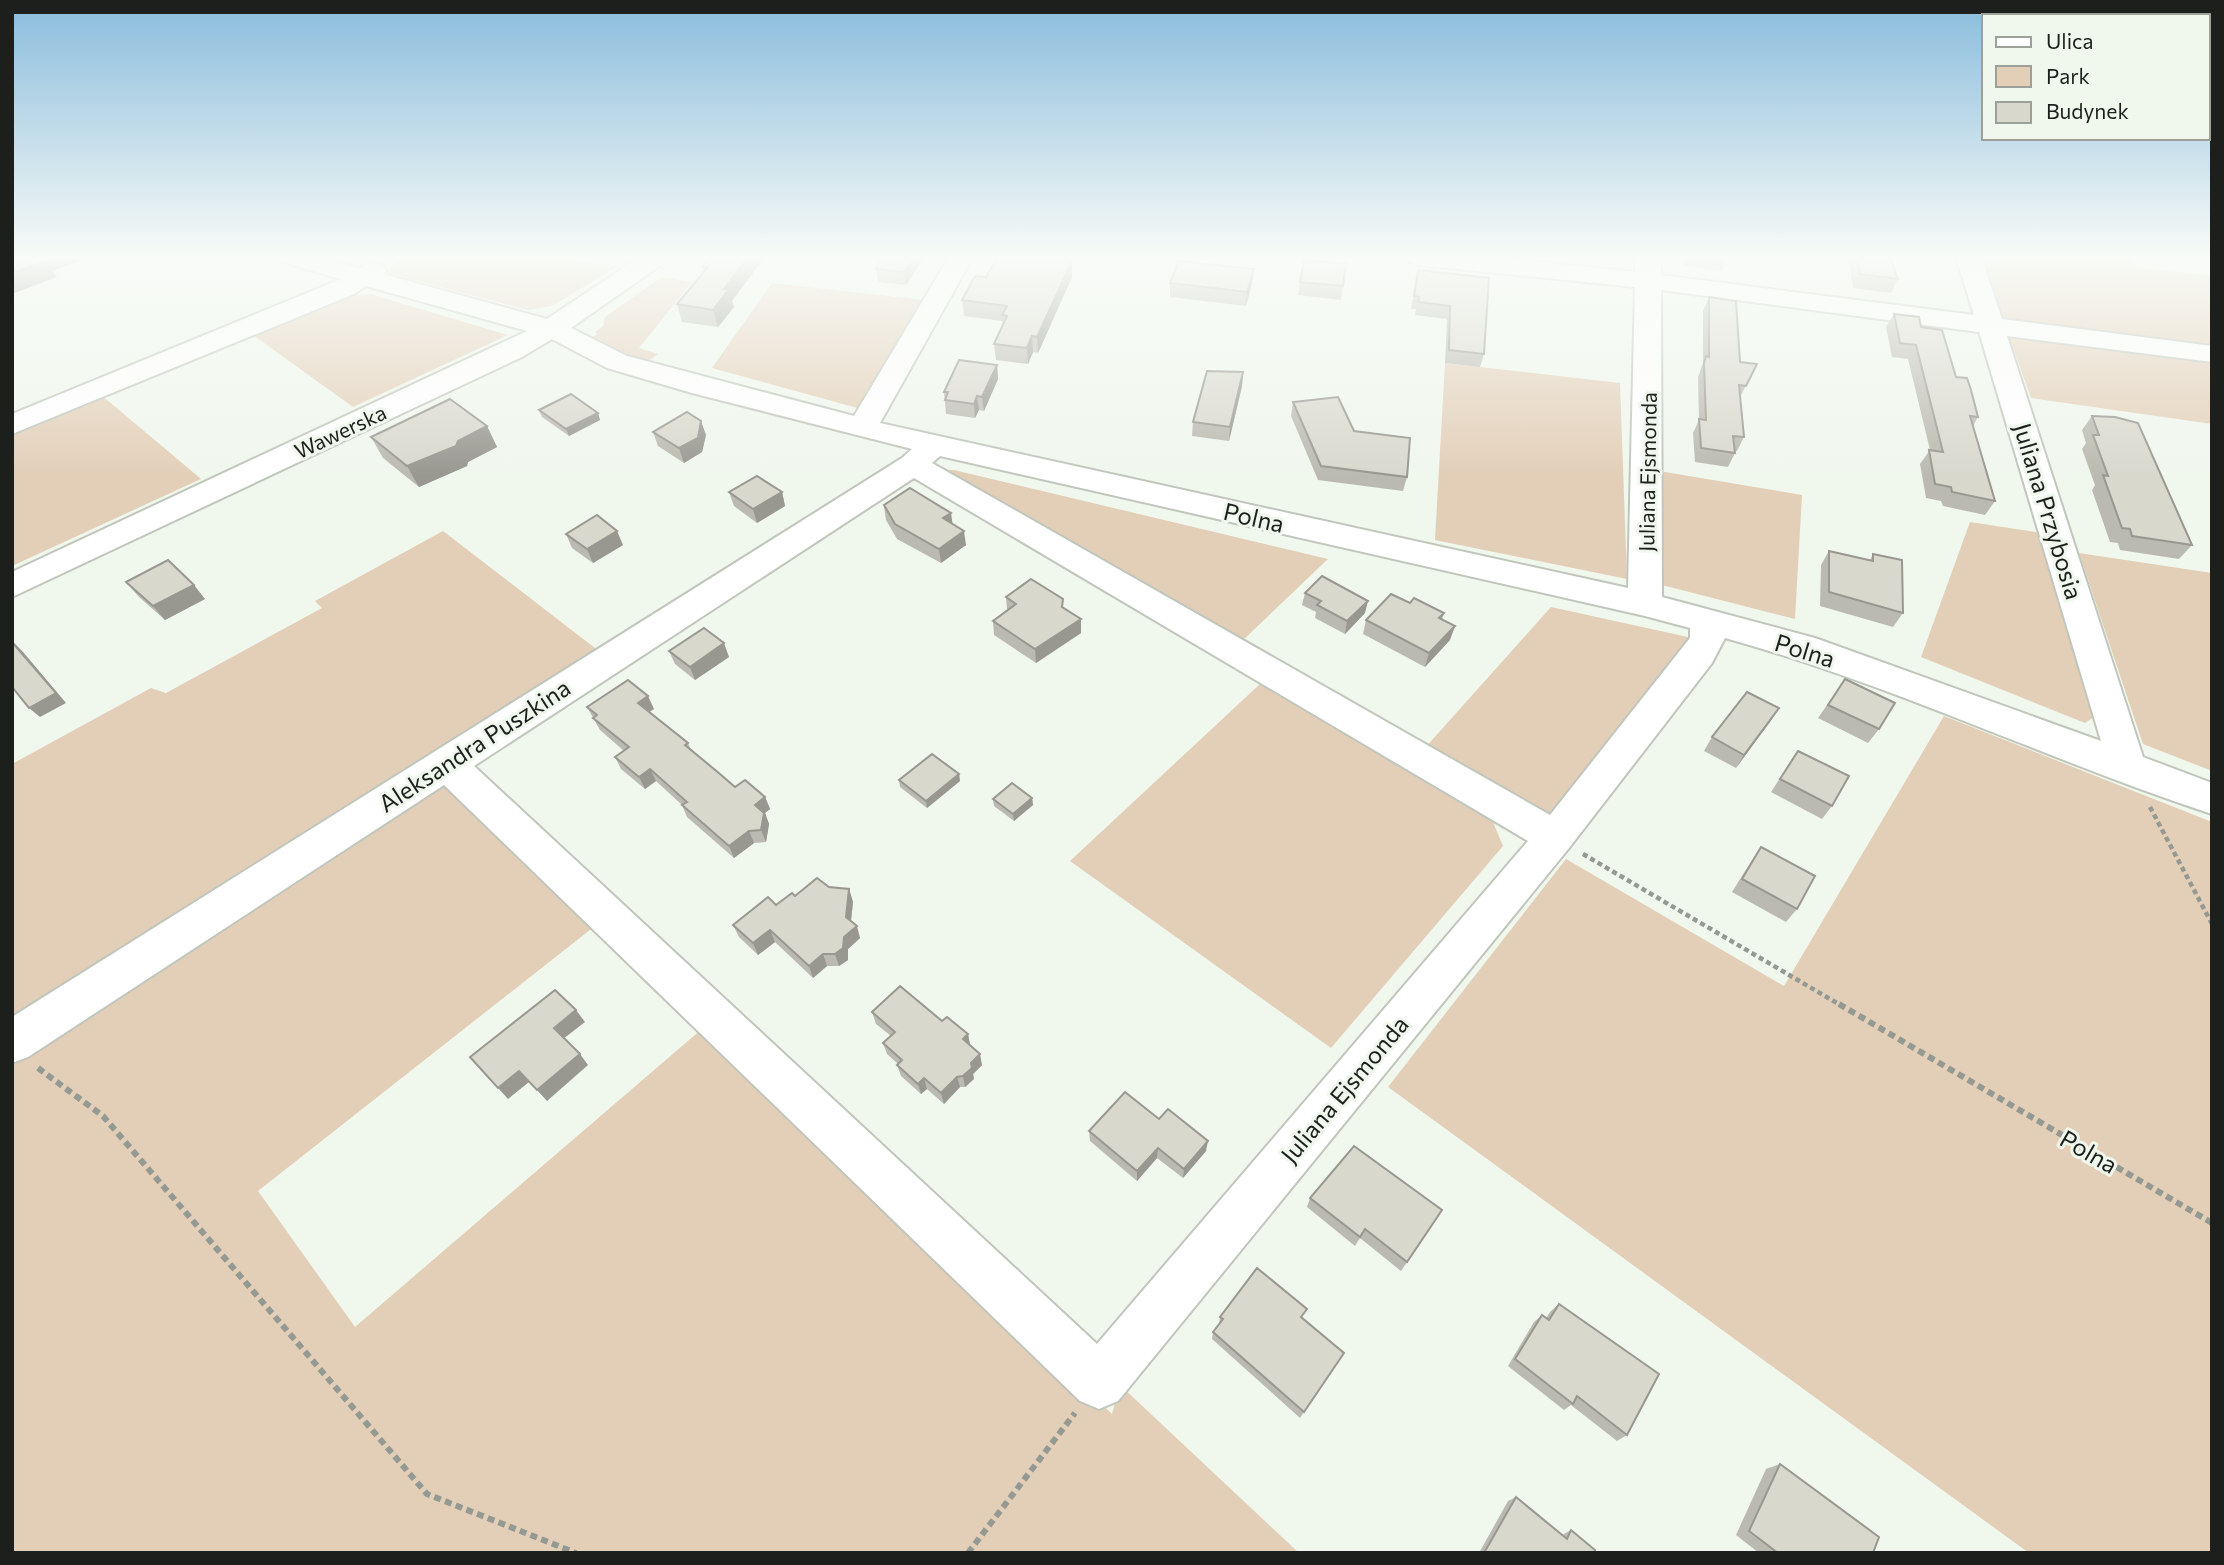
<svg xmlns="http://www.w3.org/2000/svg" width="2224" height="1565" font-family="Commissioner,sans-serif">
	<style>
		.green { fill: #e3cfb8 }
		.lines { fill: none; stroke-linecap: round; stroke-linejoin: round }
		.minor-casing { stroke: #c0c6bc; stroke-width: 4 }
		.path-far1 { stroke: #949992; stroke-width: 4.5; stroke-dasharray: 5 3.5; stroke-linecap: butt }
		.path { stroke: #949992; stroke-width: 6; stroke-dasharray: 7 4.5; stroke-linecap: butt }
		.minor { fill: #fff; fill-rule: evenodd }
		.wall { fill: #bbbab0 }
		.shaded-wall { fill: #989790 }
		.building { fill: #d9d8cd; stroke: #989790; stroke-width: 2 }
		.labels { text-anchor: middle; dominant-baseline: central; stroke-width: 6; stroke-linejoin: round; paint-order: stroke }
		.far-street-label { font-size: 21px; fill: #1c1f1b; stroke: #f0f7ed }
		.street-label { font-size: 24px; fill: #1c1f1b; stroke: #f0f7ed }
	</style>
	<rect width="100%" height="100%" fill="#f0f7ed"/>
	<!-- green -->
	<g class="green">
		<polygon points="402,257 544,257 618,266 552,306 527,310 385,272"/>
		<polygon points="1983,257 2131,257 2135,267 2212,276 2212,348 2004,321"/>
		<polygon points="662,277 692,282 639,348 658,354 647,362 590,339 598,334 595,332 603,326 605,317"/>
		<polygon points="772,283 924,300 861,409 712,368"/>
		<polygon points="370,294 508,335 353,407 253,335 345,296"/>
		<polygon points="2008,334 2212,361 2212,424 2031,398"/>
		<polygon points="1445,363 1620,383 1627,579 1435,540"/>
		<polygon points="100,394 201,479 12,566 12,432"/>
		<polygon points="943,470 954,470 1328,559 1240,643"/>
		<polygon points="1659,471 1802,495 1795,619 1658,584"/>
		<polygon points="1970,522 2042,533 2097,715 2085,723 1921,657"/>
		<polygon points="443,531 604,655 12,1030 12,764 151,688 166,693 322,608 315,601"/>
		<polygon points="2079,553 2212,573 2212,771 2143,744"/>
		<polygon points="1551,607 1697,639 1547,823 1424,749"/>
		<polygon points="1260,684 1493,822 1503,846 1331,1048 1070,861"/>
		<polygon points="1944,716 2212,822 2212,1553 2029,1553 1388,1087 1566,859 1784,986"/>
		<polygon points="444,784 595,926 258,1191 355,1327 703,1028 1112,1414 1120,1385 1299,1553 12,1553 12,1062"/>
	</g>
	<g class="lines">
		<defs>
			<path id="minor" d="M279,257H318L359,268L373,262L382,265L386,270L383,274L547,319L640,257H668L665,262L571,328L627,356L854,416L949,257H973L880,423L1628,588L1635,287L1419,265L1410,262L1407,257H1489L1635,272L1636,257H1660L1661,275L1974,315L1956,257H1981L2002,319L2212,346V362L2007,336L2143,757L2212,783V814C2048,760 1892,684 1725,638L1712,663L1569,848L1118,1401L1099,1409L1080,1401L444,785L28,1057L12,1063V1017L902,458L912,449L692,393L607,368L552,339L522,357L12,597V572L527,331L366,286L354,294L12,434V414L341,279L282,262ZM1661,290L1979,332L2101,741L1815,638L1662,597ZM940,456L1645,616L1690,628V638L1550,815L932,463ZM914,478L1528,841L1097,1344L474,766Z"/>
		</defs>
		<!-- minor casing -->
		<use href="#minor" class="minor-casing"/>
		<!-- path-far1 -->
		<g class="path-far1">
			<polyline points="2150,807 2212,924"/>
			<polyline points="1583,854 1842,1006"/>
		</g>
		<!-- path -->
		<g class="path">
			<polyline points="1839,1004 2212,1223"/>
			<polyline points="38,1068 103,1116 427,1494 576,1553"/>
			<polyline points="968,1553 1075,1413"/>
		</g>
		<!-- minor -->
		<use href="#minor" class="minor"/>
	</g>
	<!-- wall -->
	<g class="wall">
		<polygon points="710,257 732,301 734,307 718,327 682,322 677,304 704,273 702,267"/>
		<polygon points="998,257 1052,257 1051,258 1072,261 1072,277 1038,353 1033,352 1028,364 996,360 994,344 1003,326 1002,321 964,316 962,300 986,277"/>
		<polygon points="1683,257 1728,257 1722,271 1684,266"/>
		<polygon points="1852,257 1890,257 1898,279 1891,293 1853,288 1849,262"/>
		<polygon points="922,260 906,285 878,282 876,269"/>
		<polygon points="1346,264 1341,300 1298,295 1300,282"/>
		<polygon points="1254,269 1252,283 1246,306 1170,297 1170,283"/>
		<polygon points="1418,270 1489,278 1484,354 1480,367 1445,363 1447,319 1415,315 1416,309 1411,309"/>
		<polygon points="1709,297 1740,362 1757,364 1740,397 1744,437 1737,451 1734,451 1735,453 1728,467 1695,462 1693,433 1699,420 1698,377 1703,363 1703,311"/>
		<polygon points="1894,314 1921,327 1956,377 1978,417 1973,426 1995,501 1985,515 1943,506 1941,501 1926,498 1920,464 1930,450 1908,359 1892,357 1886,327"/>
		<polygon points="997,365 998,379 984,411 979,410 975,418 946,414 944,392"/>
		<polygon points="1243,372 1242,386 1229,441 1192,436 1193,422"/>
		<polygon points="1293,402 1354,431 1407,477 1403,491 1318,480 1291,416"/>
		<polygon points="539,410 598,413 600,420 569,436 542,417"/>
		<polygon points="2092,416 2192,545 2179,559 2120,550 2118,543 2110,542 2092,490 2095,485 2082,449 2086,443 2082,430"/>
		<polygon points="487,426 497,447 468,462 467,466 419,487 383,458 371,437"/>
		<polygon points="653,432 706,435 702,452 684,463 658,446"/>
		<polygon points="729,492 782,492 785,506 757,523 734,506"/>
		<polygon points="884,505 966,545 941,563 897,539 886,520"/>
		<polygon points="566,534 623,545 593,563 572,548"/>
		<polygon points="1829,551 1870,560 1873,554 1903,613 1893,627 1820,606 1821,565"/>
		<polygon points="126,582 205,599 165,620 138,596"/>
		<polygon points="1305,593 1365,613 1345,634 1315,618 1316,612 1302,605"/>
		<polygon points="1006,597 1063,599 1063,608 1081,619 1081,633 1036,663 994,635 993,621 1007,610"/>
		<polygon points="1410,603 1444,613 1442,620 1450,640 1425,667 1363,634 1366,620"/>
		<polygon points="669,651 729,657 695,680 675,664"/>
		<polygon points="1845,679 1879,729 1868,743 1818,718"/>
		<polygon points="587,707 654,709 649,712 688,743 691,750 735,787 765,797 770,809 765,813 769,824 766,842 754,843 734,858 687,817 682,805 656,781 645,789 621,769 615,757 624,751 600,730"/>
		<polygon points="1779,708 1736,768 1704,751 1712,737"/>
		<polygon points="1798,751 1832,806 1822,819 1771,792"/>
		<polygon points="959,774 960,781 927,808 900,787 899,780"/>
		<polygon points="1032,798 1033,805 1014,821 994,806 993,799"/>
		<polygon points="1761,847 1797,909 1786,922 1732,892 1752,860"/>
		<polygon points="829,887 849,889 853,902 851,921 860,938 848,949 848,960 839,966 827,966 813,978 775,942 758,955 739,937 733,925 795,896"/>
		<polygon points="872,1012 942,1021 968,1034 970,1045 982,1065 973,1074 974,1079 965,1087 960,1087 944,1104 927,1089 921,1094 901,1076 897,1065 898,1064 887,1054 883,1043 891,1036 876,1024"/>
		<polygon points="1159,1119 1206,1151 1183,1178 1157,1158 1137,1181 1090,1141 1089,1131"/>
		<polygon points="1310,1198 1442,1210 1401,1271 1360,1238 1355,1246 1307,1207"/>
		<polygon points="1559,1304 1627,1435 1617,1441 1571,1405 1564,1410 1508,1366 1534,1322 1542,1315 1546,1318 1550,1312"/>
		<polygon points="1220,1317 1302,1318 1344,1353 1300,1418 1212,1339 1213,1332 1219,1325"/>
		<polygon points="1780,1464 1873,1553 1759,1553 1736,1535 1766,1469"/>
		<polygon points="1516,1497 1562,1535 1571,1530 1594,1553 1479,1553 1508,1501"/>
	</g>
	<!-- shaded-wall -->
	<g class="shaded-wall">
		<polygon points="40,257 92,257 52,271 57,277 12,294 12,273"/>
		<polygon points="748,257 765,257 732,301 734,307 718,327 713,310 724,289"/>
		<polygon points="914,257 921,257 922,260 906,285 904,272"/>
		<polygon points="1072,261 1072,277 1038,353 1037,337"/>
		<polygon points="1254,269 1252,283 1246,306 1247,292"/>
		<polygon points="1032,336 1033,352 1028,364 1027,348"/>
		<polygon points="997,365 998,379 984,411 982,397"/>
		<polygon points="1243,372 1242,386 1229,441 1230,427"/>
		<polygon points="977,396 979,410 975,418 974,404"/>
		<polygon points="598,413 600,420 569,436 566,429"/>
		<polygon points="701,421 706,435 702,452 684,463 679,448"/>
		<polygon points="487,426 497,447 468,462 467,466 419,487 407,466"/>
		<polygon points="782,492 785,506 757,523 753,509"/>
		<polygon points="951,513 953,527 943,518"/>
		<polygon points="617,531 623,545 593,563 587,549"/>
		<polygon points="964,531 966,545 941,563 939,549"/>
		<polygon points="194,585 205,599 165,620 153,606"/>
		<polygon points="1368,601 1365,613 1345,634 1347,621"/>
		<polygon points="1081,619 1081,633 1036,663 1035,649"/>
		<polygon points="1455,626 1450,640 1425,667 1429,653"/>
		<polygon points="13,642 23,652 66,703 40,717 29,708"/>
		<polygon points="724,643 729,657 695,680 690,667"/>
		<polygon points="648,696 654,709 644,715 638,703"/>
		<polygon points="1779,708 1770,722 1736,768 1744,755"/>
		<polygon points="650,769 656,781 645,789 639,777"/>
		<polygon points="959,774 960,781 927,808 926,801"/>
		<polygon points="765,797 770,809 765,813 769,824 766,842 761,830 755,805"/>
		<polygon points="1032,798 1033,805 1014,821 1013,814"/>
		<polygon points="749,831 754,843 734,858 729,846"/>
		<polygon points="849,889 853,902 850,929 846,917"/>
		<polygon points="857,926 860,938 848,949 848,960 839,966 835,954 844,937"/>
		<polygon points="770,930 775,942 758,955 753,943"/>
		<polygon points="823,954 827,966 813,978 809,966"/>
		<polygon points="576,1010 585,1022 563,1039 554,1028"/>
		<polygon points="968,1034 970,1045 963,1039"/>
		<polygon points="580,1054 588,1065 547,1101 537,1090"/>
		<polygon points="980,1054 982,1065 973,1074 974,1079 965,1087 963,1076 971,1063"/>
		<polygon points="519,1071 529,1082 508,1099 498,1088"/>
		<polygon points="957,1077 960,1087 944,1104 941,1093"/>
		<polygon points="924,1078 927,1089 921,1094 918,1084"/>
		<polygon points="1208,1141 1206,1151 1183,1178 1184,1169"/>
		<polygon points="1158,1148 1157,1158 1137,1181 1137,1171"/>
	</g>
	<!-- building -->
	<g class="building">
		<polygon points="12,257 40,257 45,261 12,273"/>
		<polygon points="710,257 748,257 724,289 729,289 713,310 677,304 708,267 702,267"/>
		<polygon points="883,257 914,257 904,272 876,269"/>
		<polygon points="998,257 1043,257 1043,258 1072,261 1037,337 1032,336 1027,348 994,344 1007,316 1002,315 1007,306 962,300 975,276 986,277"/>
		<polygon points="1857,257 1890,257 1898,279 1860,274"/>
		<polygon points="1304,260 1346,264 1343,286 1300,282"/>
		<polygon points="1179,261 1254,269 1247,292 1170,283"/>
		<polygon points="1418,270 1489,278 1484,354 1449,350 1450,306 1418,302 1419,297 1414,296"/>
		<polygon points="1709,297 1736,301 1740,362 1757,364 1746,386 1739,385 1744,437 1733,436 1735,453 1701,448 1699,419 1706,420 1704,363 1706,356 1709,357"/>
		<polygon points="1894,314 1919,317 1921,327 1942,330 1956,377 1967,378 1971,390 1978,417 1970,416 1995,501 1952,492 1951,487 1935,484 1929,450 1943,452 1916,345 1900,343"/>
		<polygon points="959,360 997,365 982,397 977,396 974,404 945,400 948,392 944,392"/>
		<polygon points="1207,371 1243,372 1230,427 1193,422"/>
		<polygon points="571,394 598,413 566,429 539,410"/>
		<polygon points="1338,397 1354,431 1410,438 1407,477 1321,466 1293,402"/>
		<polygon points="450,399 487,426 458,441 456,446 407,466 371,437"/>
		<polygon points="687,412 701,421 698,438 679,448 653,432"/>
		<polygon points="2092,416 2115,417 2138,423 2192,545 2132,536 2130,529 2122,528 2103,475 2108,476 2093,435 2099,435"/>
		<polygon points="757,476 782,492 753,509 729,492"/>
		<polygon points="910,488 951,513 943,518 964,531 939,549 895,524 884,505"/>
		<polygon points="597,515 617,531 587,549 566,534"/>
		<polygon points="1829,551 1873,561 1873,554 1902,560 1903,613 1829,592"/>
		<polygon points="168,560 194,585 153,606 126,582"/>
		<polygon points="1322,576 1368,601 1347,621 1317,605 1321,601 1305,593"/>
		<polygon points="1031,579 1063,599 1062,607 1081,619 1035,649 993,621 1016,604 1006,597"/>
		<polygon points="1391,594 1410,603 1414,598 1444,613 1439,618 1455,626 1429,653 1366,620"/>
		<polygon points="704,628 724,643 690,667 669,651"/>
		<polygon points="12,642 56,693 29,708 12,687"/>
		<polygon points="1845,679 1895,703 1879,729 1828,705"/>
		<polygon points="628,680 648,696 638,703 688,743 685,745 720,774 735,787 745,780 765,797 755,805 764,813 761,830 749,831 729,846 682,805 687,802 650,769 639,777 615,757 629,747 593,718 597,715 587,707"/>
		<polygon points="1747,692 1779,708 1744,755 1712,737"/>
		<polygon points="1798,751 1849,776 1832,806 1780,779"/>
		<polygon points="932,754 959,774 926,801 899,780"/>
		<polygon points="1012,783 1032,798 1013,814 993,799"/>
		<polygon points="1761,847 1815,876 1797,909 1742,879"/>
		<polygon points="817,878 829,887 849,889 846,917 857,926 844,937 843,948 835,954 823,954 809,966 770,930 753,943 733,925 768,897 776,905 792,893 795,896"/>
		<polygon points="900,986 942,1021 947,1017 968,1034 963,1039 980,1054 971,1063 972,1068 963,1076 957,1077 941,1093 924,1078 918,1084 897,1065 902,1060 883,1043 895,1032 872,1012"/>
		<polygon points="555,990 576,1010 554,1028 580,1054 537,1090 519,1071 498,1088 470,1057"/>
		<polygon points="1125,1092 1159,1119 1168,1109 1208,1141 1184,1169 1158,1148 1137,1171 1089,1131"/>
		<polygon points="1354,1146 1442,1210 1407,1262 1365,1229 1360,1237 1310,1198"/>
		<polygon points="1257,1268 1307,1309 1301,1317 1344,1353 1304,1412 1213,1332 1223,1319 1220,1317"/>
		<polygon points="1559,1304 1659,1374 1627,1435 1577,1396 1573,1404 1515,1359 1542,1315 1549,1320"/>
		<polygon points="1780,1464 1879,1537 1873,1553 1778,1553 1749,1531"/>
		<polygon points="1516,1497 1567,1539 1571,1530 1595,1550 1594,1553 1484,1553"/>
	</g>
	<!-- sky -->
	<linearGradient id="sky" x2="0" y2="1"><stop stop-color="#89bcdc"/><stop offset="0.54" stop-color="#f8fbf7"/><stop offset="1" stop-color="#f8fbf7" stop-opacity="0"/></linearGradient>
	<rect width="2224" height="476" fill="url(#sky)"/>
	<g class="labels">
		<!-- far-street labels -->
		<g class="far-street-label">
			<text transform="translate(340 431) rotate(-25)">Wawerska</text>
			<text transform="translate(1647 472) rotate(-89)">Juliana Ejsmonda</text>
		</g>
		<!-- street labels -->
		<g class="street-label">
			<text transform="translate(2049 511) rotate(73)">Juliana Przybosia</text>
			<text transform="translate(1254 517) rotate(13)">Polna</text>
			<text transform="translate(1805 650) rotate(17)">Polna</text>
			<text transform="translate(474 745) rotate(-33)">Aleksandra Puszkina</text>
			<text transform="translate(1344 1089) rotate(-50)">Juliana Ejsmonda</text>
			<text transform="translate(2089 1151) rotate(30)">Polna</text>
		</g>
	</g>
	<!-- border -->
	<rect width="2224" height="1565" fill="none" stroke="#1c1f1b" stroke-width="28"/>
	<!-- legend -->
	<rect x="1982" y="14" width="228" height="126" fill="#f0f7ed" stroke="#9ba199" stroke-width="2"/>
	<rect x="1996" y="37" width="35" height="10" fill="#ffffff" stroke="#9ba199" stroke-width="2"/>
	<text x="2046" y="49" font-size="21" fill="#1c1f1b">Ulica</text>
	<rect x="1996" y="66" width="35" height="21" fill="#e3cfb8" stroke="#9ba199" stroke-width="2"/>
	<text x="2046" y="84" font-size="21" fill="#1c1f1b">Park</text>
	<rect x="1996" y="102" width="35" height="21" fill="#d9d8cd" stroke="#9ba199" stroke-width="2"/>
	<text x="2046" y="119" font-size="21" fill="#1c1f1b">Budynek</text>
</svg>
